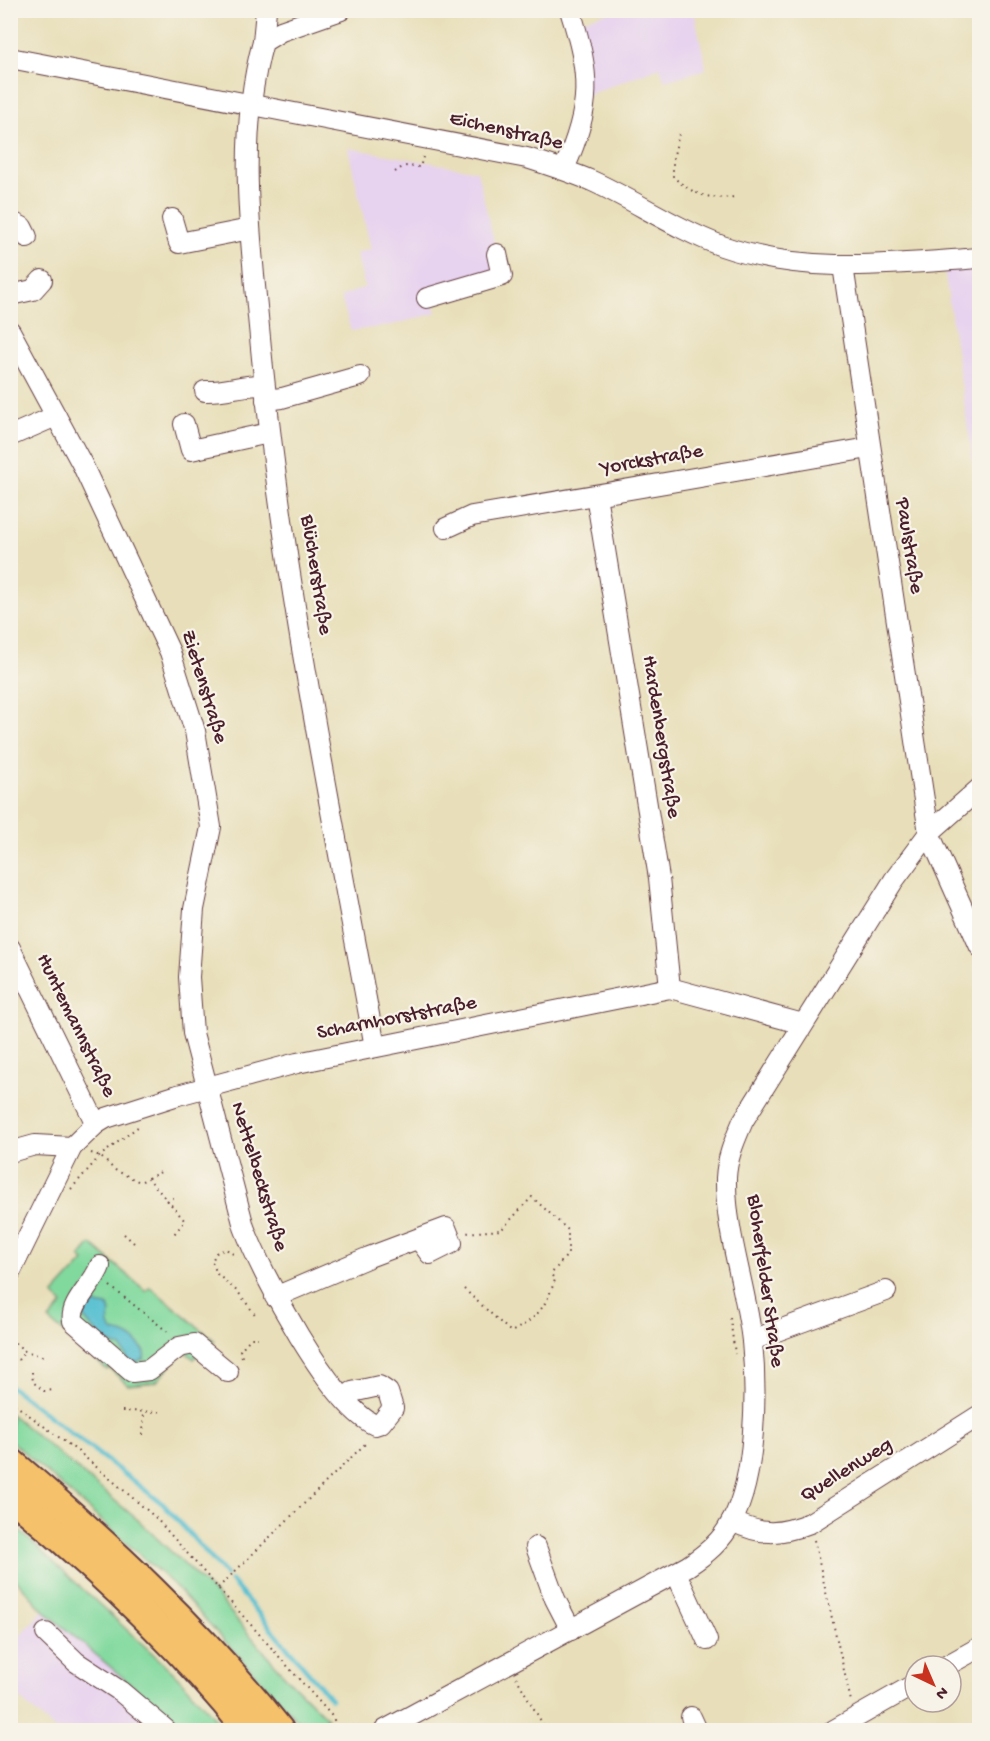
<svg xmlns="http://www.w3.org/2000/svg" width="990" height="1741" font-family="'Gochi Hand',sans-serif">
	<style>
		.built { fill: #e7d2ef }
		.green { fill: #81d99e; stroke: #667c64; stroke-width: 1.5 }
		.water { fill: #55bfd0; stroke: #506f7e; stroke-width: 1.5 }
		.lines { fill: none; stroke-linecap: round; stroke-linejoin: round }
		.stream { stroke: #55bfd0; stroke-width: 4.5 }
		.minor-casing { stroke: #623c40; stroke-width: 22 }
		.highway-casing { stroke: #623c40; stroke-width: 32 }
		.path { stroke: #623c40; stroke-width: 2; stroke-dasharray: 1.5 4.5; stroke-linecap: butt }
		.minor { stroke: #fff; stroke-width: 20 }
		.highway { stroke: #f5c16b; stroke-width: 28 }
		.labels { text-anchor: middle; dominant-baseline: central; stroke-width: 4.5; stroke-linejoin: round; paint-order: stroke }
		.street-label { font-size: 21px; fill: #4a1f2b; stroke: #f7f3e8 }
	</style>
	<rect width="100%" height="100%" fill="#f7f3e8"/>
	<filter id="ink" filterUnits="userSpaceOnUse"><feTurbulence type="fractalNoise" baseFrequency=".0167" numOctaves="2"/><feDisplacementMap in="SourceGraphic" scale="12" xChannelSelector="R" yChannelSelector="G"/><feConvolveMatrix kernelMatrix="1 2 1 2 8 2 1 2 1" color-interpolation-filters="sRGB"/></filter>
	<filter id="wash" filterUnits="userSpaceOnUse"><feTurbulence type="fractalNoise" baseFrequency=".008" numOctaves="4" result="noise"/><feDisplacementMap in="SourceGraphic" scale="24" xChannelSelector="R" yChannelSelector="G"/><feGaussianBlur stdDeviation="1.35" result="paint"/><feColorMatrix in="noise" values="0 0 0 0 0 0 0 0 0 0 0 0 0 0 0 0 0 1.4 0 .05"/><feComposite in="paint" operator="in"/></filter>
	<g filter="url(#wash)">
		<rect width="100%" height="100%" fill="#e8dfba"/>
		<!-- built -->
		<g class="built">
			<polygon points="614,11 694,11 706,69 665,81 660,67 587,95 574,22"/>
			<polygon points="348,148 477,171 502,276 432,297 436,313 392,325 351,331 341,297 365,287 356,253 371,249"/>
			<polygon points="979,258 979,504 943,261"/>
			<polygon points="43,1610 185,1730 55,1730 11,1691 11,1646"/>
		</g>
		<!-- green -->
		<g class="green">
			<polygon points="91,1244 146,1291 150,1287 215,1341 194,1359 184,1351 156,1382 128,1385 109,1368 107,1370 49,1320 63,1304 53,1295 84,1261 80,1257"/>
			<polygon points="11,1414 138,1520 215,1594 284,1675 327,1718 314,1730 306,1730 173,1584 11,1441"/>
			<polygon points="11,1523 176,1675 226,1730 185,1730 43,1610 11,1574"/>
		</g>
		<!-- water -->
		<path class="water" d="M95,1304L108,1306L111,1311C108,1321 106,1324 114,1332C128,1332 137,1341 145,1352L144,1359L136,1363L128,1360L122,1348L104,1341L83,1317L85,1310Z"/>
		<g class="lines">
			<!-- stream -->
			<g class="stream">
				<polyline points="10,1386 163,1504 226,1575"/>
				<polyline points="231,1581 331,1699"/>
			</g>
		</g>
	</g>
	<g filter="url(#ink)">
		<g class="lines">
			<defs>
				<g id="minor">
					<path d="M341,10L281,31L263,42C237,135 250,233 259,327C281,569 331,808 375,1047"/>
					<polyline points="263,42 266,10"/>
					<path d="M10,58L527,158C549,165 571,172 592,181C636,201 676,229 722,246C805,275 894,264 980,258"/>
					<path d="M564,169C592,106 591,76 570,10"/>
					<polyline points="172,219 179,243 250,229"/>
					<polyline points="10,224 14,223 22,227 27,237"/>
					<polyline points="843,266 929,833 980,947"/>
					<polyline points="10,295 33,290 42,280"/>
					<polyline points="427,298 502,276 497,254"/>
					<path d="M10,331L82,464L170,652L195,731L211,827L194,909L189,977L193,1033L244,1227C261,1273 330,1405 375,1425L381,1423L393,1408L388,1392L379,1386L352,1392L345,1398"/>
					<path d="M205,391C226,392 243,384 264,385"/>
					<polyline points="266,400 282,398 360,376"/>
					<polyline points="184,424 191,450 269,433"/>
					<polyline points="10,436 56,416"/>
					<polyline points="596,495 659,878 670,988"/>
					<polyline points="446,528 472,516 869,448"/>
					<polyline points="10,948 96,1124"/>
					<polyline points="10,1152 35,1145 72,1147"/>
					<path d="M100,1266C94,1284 69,1304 73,1321L132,1372L149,1370L179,1347L194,1344L228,1372"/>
					<polyline points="10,1273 72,1147 96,1124 106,1118 178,1095 297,1063 670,988 803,1024"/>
					<polyline points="275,1297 369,1257 446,1228 452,1243 430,1254 419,1239"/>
					<polyline points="752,1340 886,1291"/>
					<path d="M732,1521C762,1536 779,1535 810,1523L980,1415"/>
					<polyline points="536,1547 555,1599 571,1630"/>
					<polyline points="676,1573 707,1640"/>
					<polyline points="46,1633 76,1662 120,1691 166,1730"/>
					<polyline points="946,1666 980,1647"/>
					<polyline points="691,1717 697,1730"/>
					<path d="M385,1730L688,1566C706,1554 722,1541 732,1521C756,1477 757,1391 752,1341C746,1286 725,1233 726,1178C727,1157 735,1140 743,1121L894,880L929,833L980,788"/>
					<polyline points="834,1730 915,1684"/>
				</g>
				<g id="highway">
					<path d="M10,1462C107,1544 200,1631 279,1730"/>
					<path d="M10,1495C96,1566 179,1643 248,1730"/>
				</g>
			</defs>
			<!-- minor casing -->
			<use href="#minor" class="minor-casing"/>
			<!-- highway casing -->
			<use href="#highway" class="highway-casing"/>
			<!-- path -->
			<g class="path">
				<path d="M679,134L673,159V177C696,196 706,199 736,197"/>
				<polyline points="395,172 404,166 420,167 423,157"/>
				<polyline points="91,1153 100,1156 115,1170 140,1182 148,1178 185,1221 174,1234"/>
				<polyline points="148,1178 163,1171"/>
				<polyline points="71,1189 100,1156 139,1126"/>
				<polyline points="167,1201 175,1197"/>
				<polyline points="124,1234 135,1244"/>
				<polyline points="233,1254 226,1249 216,1253 212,1261 217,1274 238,1292 257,1317"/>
				<polyline points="110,1286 169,1333"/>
				<path d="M464,1289L511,1332C538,1318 545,1308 555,1280L551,1274L568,1254V1230L532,1197L501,1230L465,1233"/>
				<polyline points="730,1318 735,1354"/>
				<polyline points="10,1339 25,1351 45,1357"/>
				<polyline points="242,1357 240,1350 251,1338 258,1338"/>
				<polyline points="18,1360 25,1351"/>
				<polyline points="32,1372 33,1382 44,1391 54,1390"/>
				<polyline points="10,1401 80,1453 155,1517 331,1715 340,1730"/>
				<polyline points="122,1411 162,1412"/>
				<polyline points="143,1435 144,1412"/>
				<polyline points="814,1540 851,1701"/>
				<polyline points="218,1588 368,1441"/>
				<polyline points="516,1677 546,1730"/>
				<polyline points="363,1730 369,1727"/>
			</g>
			<!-- minor -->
			<use href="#minor" class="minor"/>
			<!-- highway -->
			<use href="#highway" class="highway"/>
		</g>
	</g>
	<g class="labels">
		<!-- street labels -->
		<g class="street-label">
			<text transform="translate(506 132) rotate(13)">Eichenstraße</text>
			<text transform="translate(652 461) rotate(-10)">Yorckstraße</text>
			<text transform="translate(908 546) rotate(81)">Paulstraße</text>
			<text transform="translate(315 575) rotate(81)">Blücherstraße</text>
			<text transform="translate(203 687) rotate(73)">Zietenstraße</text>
			<text transform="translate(660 737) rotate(81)">Hardenbergstraße</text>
			<text transform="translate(397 1019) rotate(-11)">Scharnhorststraße</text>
			<text transform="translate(75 1026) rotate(64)">Huntemannstraße</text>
			<text transform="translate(258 1177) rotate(73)">Nettelbeckstraße</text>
			<text transform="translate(764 1281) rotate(82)">Bloherfelder Straße</text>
			<text transform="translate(847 1471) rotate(-32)">Quellenweg</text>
		</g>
	</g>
	<!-- margin -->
	<rect width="990" height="1741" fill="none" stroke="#f7f3e8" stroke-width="36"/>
	<!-- north arrow -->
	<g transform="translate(933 1684) rotate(136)"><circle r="28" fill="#f7f3e8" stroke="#b29e9c" stroke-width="1.5"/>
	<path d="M0-4.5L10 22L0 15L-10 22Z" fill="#c8321e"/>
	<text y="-9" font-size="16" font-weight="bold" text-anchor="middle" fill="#4a1f2b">N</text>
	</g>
</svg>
